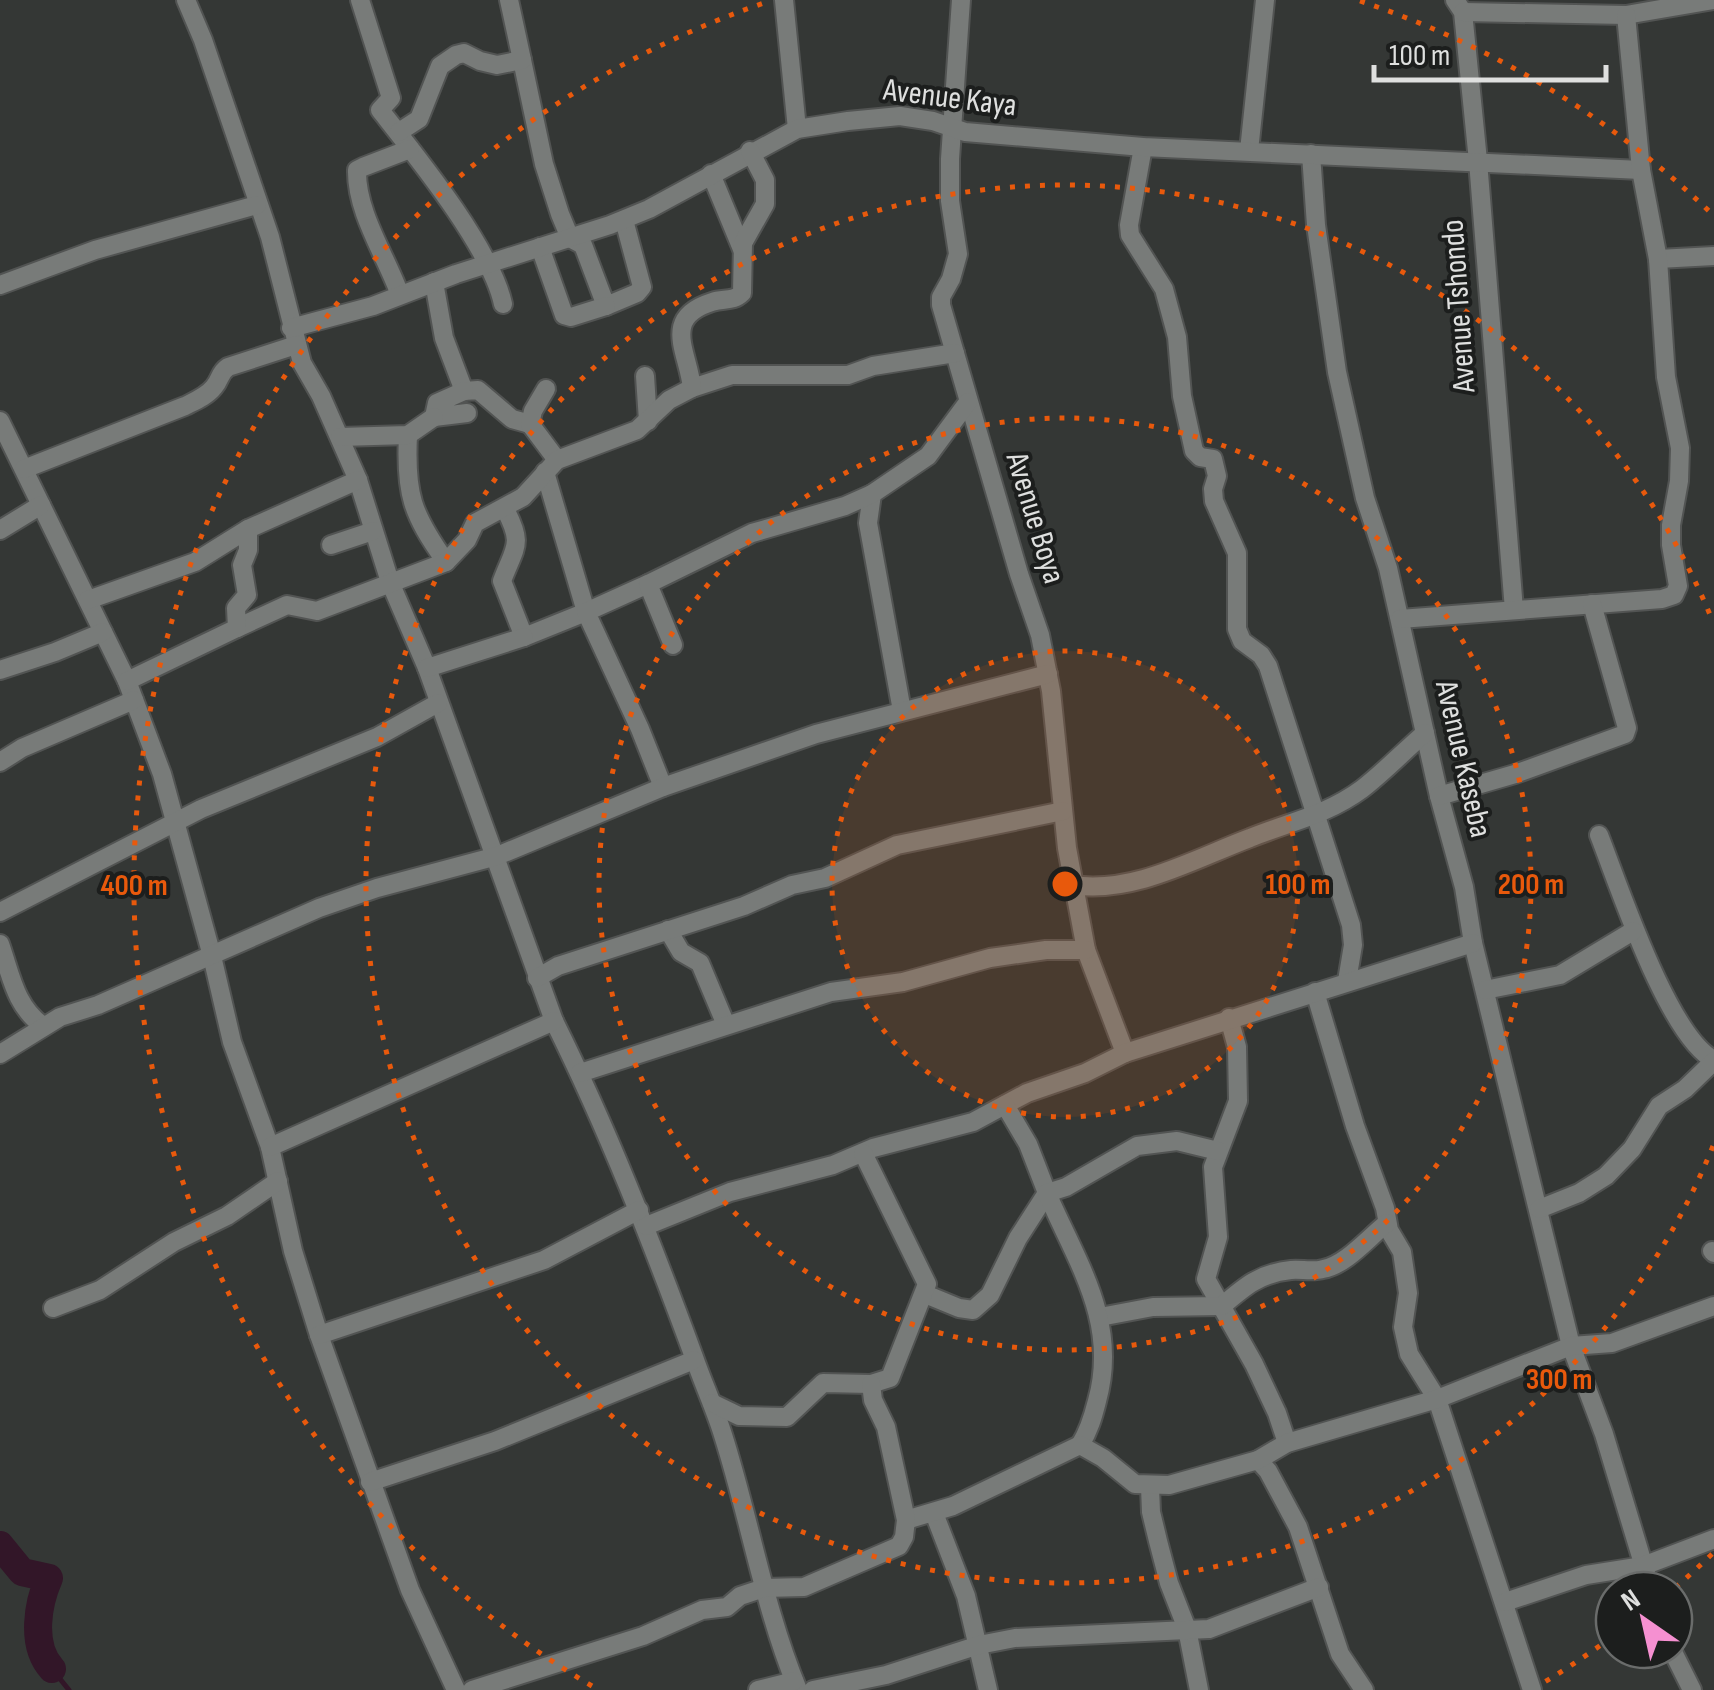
<svg xmlns="http://www.w3.org/2000/svg" width="1714" height="1690" font-family="'Sofia Sans Condensed',sans-serif">
	<style>
		.lines { fill: none; stroke-linecap: round; stroke-linejoin: round }
		.stream { stroke: #321628; stroke-width: 5 }
		.river { stroke: #321628; stroke-width: 28 }
		.street-casing { stroke: #525453; stroke-width: 22 }
		.street { stroke: #787b79; stroke-width: 18 }
		.ring { fill: none; stroke: #e8590c; stroke-width: 5; stroke-dasharray: 5 10 }
		.labels { text-anchor: middle; dominant-baseline: central; stroke-width: 8; stroke-linejoin: round; paint-order: stroke }
		.street-label { font-size: 32px; fill: #dfe0df; stroke: #1c1e1d }
		.centre { fill: #e8590c; stroke: #1c1e1d; stroke-width: 5 }
		.ring-label { font-size: 30px; text-anchor: middle; font-weight: bold; fill: #e8590c; stroke: #1c1e1d; stroke-width: 8; stroke-linejoin: round; paint-order: stroke }
	</style>
	<rect width="100%" height="100%" fill="#343735"/>
	<g class="lines">
		<!-- stream -->
		<polyline class="stream" points="52,1669 69,1690"/>
		<!-- river -->
		<path class="river" d="M0,1545L22,1572L49,1578C38,1603 30,1645 52,1669"/>
		<defs>
			<g id="street">
				<path d="M186,0L203,40L270,237L302,363L321,396L358,480L390,582L427,668L554,1021C608,1130 652,1243 694,1357C703,1383 715,1409 723,1435C750,1520 764,1608 798,1690"/>
				<path d="M360,0L391,98L380,110C417,157 491,248 503,304"/>
				<polyline points="784,0 797,129"/>
				<polyline points="961,0 950,159 950,201 958,254 951,279 941,297 941,305 1019,574 1040,635 1051,691 1067,848 1086,950 1125,1053"/>
				<polyline points="1455,0 1463,12 1478,161 1514,610"/>
				<polyline points="1463,12 1626,15 1713,0"/>
				<polyline points="522,60 544,164 560,214 570,238 583,245 606,306 637,293 642,287 624,220"/>
				<polyline points="399,132 419,119 440,66 456,55 464,53 480,61 497,65 522,60 509,0"/>
				<polyline points="1143,147 1129,225 1130,235 1164,289 1177,337 1182,396 1194,451 1200,457 1213,459 1217,476 1213,489 1214,501 1237,553 1237,629 1242,641 1261,655 1268,666 1351,925 1353,945 1347,981"/>
				<polyline points="1249,151 1265,0"/>
				<polyline points="1311,154 1316,225 1337,372 1365,498 1388,568 1439,796 1464,887 1473,943 1571,1346 1604,1434 1651,1590"/>
				<polyline points="711,174 742,249"/>
				<polyline points="540,247 564,315 571,317 606,306"/>
				<polyline points="1658,259 1714,256"/>
				<polyline points="434,282 444,338 464,391 478,390 512,419 530,424"/>
				<polyline points="0,285 95,250 257,205"/>
				<path d="M400,295C386,256 356,212 357,170L363,167L410,149"/>
				<polyline points="291,328 373,306 456,274 610,225 649,209 797,129 848,121 900,116 933,121 965,132 1143,147 1641,170"/>
				<polyline points="645,376 648,421"/>
				<polyline points="692,388 732,375 848,375 873,366 955,353"/>
				<polyline points="546,389 533,411 530,424 557,460"/>
				<polyline points="464,391 437,403 434,417 467,413"/>
				<polyline points="0,421 127,681 162,774 212,956 232,1042 270,1147 293,1251 319,1335 410,1590 456,1690"/>
				<path d="M408,435C405,494 412,514 446,562"/>
				<polyline points="340,437 408,435 434,417"/>
				<path d="M24,469L185,406C195,401 207,396 214,387C221,379 219,373 228,367L296,345"/>
				<polyline points="872,494 868,523 902,711"/>
				<path d="M505,509C524,545 515,546 502,581L524,637L586,612L545,472"/>
				<polyline points="0,530 41,505"/>
				<polyline points="331,545 373,531"/>
				<polyline points="648,584 586,612 640,729 663,787"/>
				<polyline points="88,600 195,562 248,529"/>
				<polyline points="1400,619 1662,599 1674,595 1678,586 1671,545 1671,525 1679,481 1680,448 1666,377 1658,259 1641,170 1626,15"/>
				<path d="M237,628L287,605L317,611L446,562L467,540L475,523L523,497L557,460L637,430L669,400L692,388C688,351 661,318 712,302C724,298 733,302 742,293L743,243L765,204V180L750,151"/>
				<polyline points="673,645 648,584 752,533 845,506 872,494 928,456 968,402"/>
				<polyline points="427,668 524,637"/>
				<polyline points="0,670 55,652 103,632"/>
				<polyline points="127,681 237,628 236,608 247,595 242,565 248,550 248,529 358,480"/>
				<polyline points="0,762 22,748 134,700"/>
				<polyline points="1439,796 1515,774 1625,734 1627,728 1592,604"/>
				<path d="M1599,835C1619,886 1668,1036 1714,1060"/>
				<path d="M1073,885C1134,894 1194,859 1250,838C1289,822 1327,815 1362,789C1384,772 1404,751 1425,733"/>
				<polyline points="0,912 201,809 377,737 438,703"/>
				<polyline points="668,930 681,952 700,963 726,1025"/>
				<path d="M0,944C11,975 15,1006 43,1026"/>
				<polyline points="537,978 558,966 744,906 792,885 825,878 897,845 1063,811"/>
				<polyline points="1485,990 1560,975 1633,931"/>
				<polyline points="1315,992 1355,1126 1385,1208 1389,1230 1402,1252 1408,1293 1403,1327 1409,1354 1437,1399 1532,1690"/>
				<polyline points="1229,1018 1237,1047 1238,1101 1213,1167 1218,1237 1206,1279 1254,1364 1277,1413 1287,1443"/>
				<polyline points="0,1054 60,1017 98,1005 319,908 377,888 497,856 663,787 816,734 1048,674"/>
				<polyline points="580,1073 831,992 903,982 990,958 1046,950 1086,950"/>
				<polyline points="270,1147 554,1021"/>
				<polyline points="1539,1209 1579,1193 1606,1176 1632,1149 1659,1106 1685,1089 1714,1061"/>
				<polyline points="646,1226 730,1192 833,1165 873,1148 973,1122 1027,1093 1085,1073 1125,1053 1473,943"/>
				<polyline points="1712,1251 1714,1253"/>
				<polyline points="925,1294 959,1308 973,1310 990,1295 1018,1238 1047,1193 1028,1144 1005,1105"/>
				<polyline points="53,1308 100,1290 174,1242 227,1216 278,1181"/>
				<path d="M1100,1317L1153,1307L1222,1306C1244,1287 1260,1273 1291,1270C1301,1269 1313,1272 1323,1269C1346,1265 1369,1237 1387,1223"/>
				<polyline points="319,1335 544,1260 639,1210"/>
				<polyline points="712,1403 739,1416 787,1417 823,1383 871,1384 890,1378 927,1284 863,1153"/>
				<path d="M1080,1445C1089,1431 1093,1417 1097,1401C1119,1322 1077,1263 1047,1193L1066,1187L1137,1146L1177,1141L1218,1151"/>
				<polyline points="1258,1460 1268,1471 1298,1527 1340,1654 1364,1690"/>
				<polyline points="370,1482 495,1441 694,1360"/>
				<polyline points="1150,1487 1151,1512 1158,1541 1169,1583 1187,1629 1199,1690"/>
				<polyline points="934,1513 966,1596 988,1690"/>
				<polyline points="906,1520 953,1506 1080,1445 1103,1458 1135,1484 1169,1485 1258,1460 1287,1443 1437,1399 1571,1346 1612,1343 1714,1306"/>
				<polyline points="1505,1602 1586,1575 1643,1566 1714,1539"/>
				<polyline points="1672,1650 1692,1690"/>
				<polyline points="472,1690 643,1636 702,1610 727,1607 740,1596 764,1588 804,1587 899,1546 904,1537 906,1520 886,1427 873,1400 871,1384"/>
				<polyline points="758,1690 794,1681"/>
				<polyline points="813,1690 886,1675 979,1645 1015,1638 1209,1629 1319,1587"/>
			</g>
		</defs>
		<!-- street casing -->
		<use href="#street" class="street-casing"/>
		<!-- street -->
		<use href="#street" class="street"/>
	</g>
	<!-- distance rings -->
	<circle cx="1065" cy="884" r="233" fill="#e8590c" fill-opacity=".12"/>
	<g class="ring">
		<circle cx="1065" cy="884" r="233"/>
		<circle cx="1065" cy="884" r="466"/>
		<path d="M1713 1146A699 699 0 1 1 1713 622"/>
		<path d="M1712 1554A931 931 0 0 1 1676 1587M1612 1637A931 931 0 0 1 1538 1686M592 1686A931 931 0 0 1 770 1M1360 1A931 931 0 0 1 1712 214"/>
	</g>
	<g class="labels">
		<!-- street labels -->
		<g class="street-label">
			<text transform="translate(950 98) rotate(7)">Avenue Kaya</text>
			<text transform="translate(1459 306) rotate(-94)">Avenue Tshondo</text>
			<text transform="translate(1035 518) rotate(73)">Avenue Boya</text>
			<text transform="translate(1463 759) rotate(77)">Avenue Kaseba</text>
		</g>
	</g>
	<circle cx="1065" cy="884" r="15" class="centre"/>
	<g class="ring-label">
		<text x="1298" y="894">100 m</text>
		<text x="1531" y="894">200 m</text>
		<text x="134" y="895">400 m</text>
		<text x="1559" y="1389">300 m</text>
	</g>
	<!-- north arrow -->
	<g transform="translate(1644 1620) rotate(326)"><circle r="48" fill="#1c1e1d" stroke="#6a6c6b" stroke-width="2.5"/>
	<path d="M0-8L18 38L0 25L-18 38Z" fill="#f590d1"/>
	<text y="-15" font-size="28" font-weight="bold" text-anchor="middle" fill="#dfe0df">N</text>
	</g>
	<!-- scale -->
	<path d="M1374 65v15h232v-15" fill="none" stroke="#dfe0df" stroke-width="5"/>
	<text x="1389" y="65" font-size="30" fill="#dfe0df" stroke="#1c1e1d" stroke-width="8" paint-order="stroke">100 m</text>
</svg>
